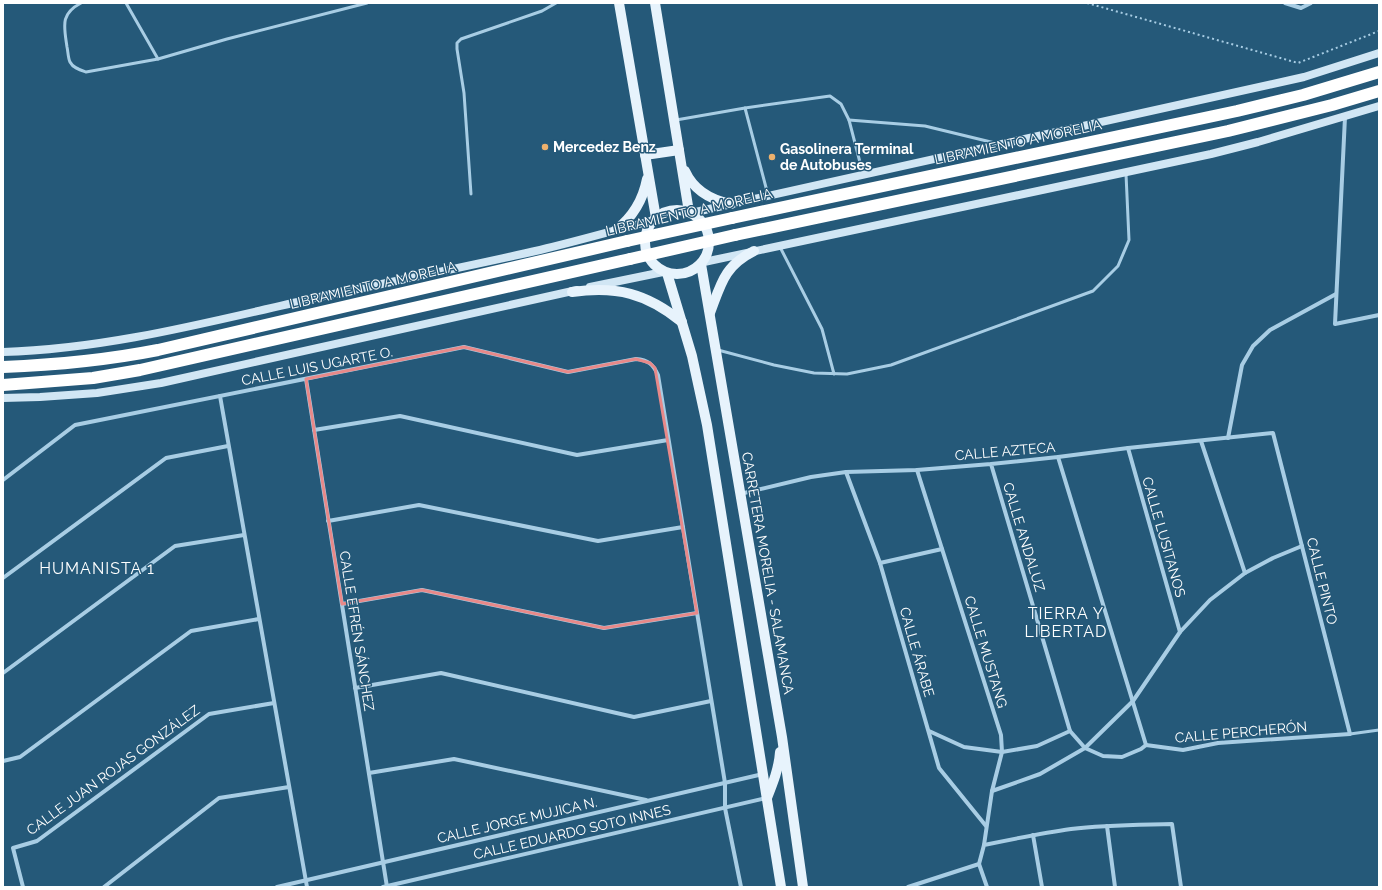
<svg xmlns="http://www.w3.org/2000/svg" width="1382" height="890" font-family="Raleway,sans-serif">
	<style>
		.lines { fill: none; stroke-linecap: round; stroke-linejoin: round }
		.path { stroke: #a8cde4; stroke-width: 2; stroke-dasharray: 2 3; stroke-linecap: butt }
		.lane { stroke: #a8cde4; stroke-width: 3 }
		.street { stroke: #a8cde4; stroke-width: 4 }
		.secondary { stroke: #d1e6f4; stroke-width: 8 }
		.primary { stroke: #e7f3fc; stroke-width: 10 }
		.highway { stroke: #fff; stroke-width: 12 }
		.highway-bridge { stroke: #fff; stroke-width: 12 }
		.marked { fill: none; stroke: #e88989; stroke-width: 3; stroke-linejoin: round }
		.poi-dot { fill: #edb16d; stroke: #255979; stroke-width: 1.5 }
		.labels { text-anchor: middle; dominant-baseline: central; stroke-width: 3; stroke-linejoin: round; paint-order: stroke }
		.street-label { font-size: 14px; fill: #fff; stroke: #255979 }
		.poi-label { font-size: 14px; font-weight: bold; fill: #fff; stroke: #255979; text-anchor: start }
		.quarter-label { font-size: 16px; letter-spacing: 1px; fill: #fff; stroke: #255979 }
	</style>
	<rect width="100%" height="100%" fill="#255979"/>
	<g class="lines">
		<!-- path -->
		<polyline class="path" points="1087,3 1298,63 1379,31"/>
		<!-- lane -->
		<g class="lane">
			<path d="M81,3C60,14 64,26 67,47C68,51 68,58 70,62C73,68 80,70 86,72L158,59L227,39L367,3"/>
			<polyline points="126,3 158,59"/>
			<polyline points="745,108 768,195"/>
			<polyline points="676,120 745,108 830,96 841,104 849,120 863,174"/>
			<polyline points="849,120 925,126 995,143"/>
			<polyline points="471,194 464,93 457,49 457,43 461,39 542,11 556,3"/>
			<polyline points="780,247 822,329 834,374"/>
			<polyline points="718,350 774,365 814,373 847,374 891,365 1093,291 1118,266 1129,240 1126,174"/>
			<polyline points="1350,734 1379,730"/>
		</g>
		<!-- street -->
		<g class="street">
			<polyline points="1285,3 1301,8 1311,3"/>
			<polyline points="1345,117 1335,324 1379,315"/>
			<polyline points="306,379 387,887"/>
			<polyline points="220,396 307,887"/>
			<polyline points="314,430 400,416 577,455 668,440"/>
			<polyline points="1228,438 1242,365 1253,346 1270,330 1336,294"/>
			<polyline points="1201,441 1245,573"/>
			<polyline points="1128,448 1180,632"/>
			<polyline points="1058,457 1146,745"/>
			<polyline points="917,470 1001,735 1002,752 992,791 984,845"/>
			<polyline points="846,472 880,563 939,768 986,826"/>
			<path d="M3,480L75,425L464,347L568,372L636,359C648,360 653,364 658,375L725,783V808L741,887"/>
			<polyline points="740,494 811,477 846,472 917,470 991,464 1058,457 1128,448 1273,433 1350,734 1218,743 1183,750 1146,745 1141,749 1122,757 1103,756 1085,748 1070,731 991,464"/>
			<polyline points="328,521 419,505 598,541 683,527"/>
			<polyline points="880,563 942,549"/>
			<polyline points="3,578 166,458 228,446"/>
			<polyline points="342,604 422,590 604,628 697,613"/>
			<polyline points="3,673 175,546 244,535"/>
			<polyline points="355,688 441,673 634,717 711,701"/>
			<polyline points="929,731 964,747 1002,752 1037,746 1070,731"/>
			<polyline points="3,761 20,757 191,631 259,619"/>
			<polyline points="369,773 454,759 646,800"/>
			<polyline points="992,791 1040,774 1085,748 1133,701 1180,632 1210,600 1245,573 1273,558 1302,546"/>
			<polyline points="1107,826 1115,887"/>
			<polyline points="1033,835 1042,887"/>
			<polyline points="979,864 987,887"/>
			<polyline points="23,887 13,848 37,841 209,714 274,703"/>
			<polyline points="104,887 219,798 289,787"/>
			<polyline points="277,887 763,774"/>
			<polyline points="383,887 766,798"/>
			<path d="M908,887L979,864L984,845C1013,839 1042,833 1071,829C1105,825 1138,825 1172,824L1181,887"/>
		</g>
		<!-- secondary -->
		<g class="secondary">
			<polyline points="691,213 1304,77 1379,53"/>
			<polyline points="704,262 1211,154 1258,142 1379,106"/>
			<polyline points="590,287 663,272"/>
			<path d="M3,352C109,349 212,321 315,298C390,282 465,267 540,250C578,241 616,230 654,220"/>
			<polyline points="3,398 40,397 97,393 161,383 577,290"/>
		</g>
		<!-- primary -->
		<g class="primary">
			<polyline points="619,3 656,218"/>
			<polyline points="655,3 689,212"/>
			<polyline points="645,155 679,150"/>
			<path d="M685,171C694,191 711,200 731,204"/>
			<circle cx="677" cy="242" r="32"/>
			<path d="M616,230C634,216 643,200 647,179"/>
			<polyline points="701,264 782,737 803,887"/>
			<polyline points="667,273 692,356 707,425 781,887"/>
			<path d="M572,292C617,286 646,293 682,322"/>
			<path d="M710,313C721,284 724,266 754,251"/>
			<path d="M767,798C773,783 779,768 780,752"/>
		</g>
		<!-- highway -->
		<g class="highway">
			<polyline points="732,218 1237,111 1303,95 1379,72"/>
			<polyline points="735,235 1228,131 1332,105 1379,91"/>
			<path d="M3,367C55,365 107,360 158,350L627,241"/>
			<polyline points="3,385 93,378 140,370 630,259"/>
		</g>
		<!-- highway-bridge -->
		<g class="highway-bridge">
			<polyline points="627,241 732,218"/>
			<polyline points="630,259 735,235"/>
		</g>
	</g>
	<!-- marked area -->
	<path class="marked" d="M464,347L568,372L636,359L650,363L655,368L697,613L604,628L422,590L342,604L306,379Z"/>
	<!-- markers -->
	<g class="poi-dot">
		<circle cx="545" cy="147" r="4"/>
		<circle cx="772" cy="157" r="4"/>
	</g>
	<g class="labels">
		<!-- street labels -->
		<g class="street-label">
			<text transform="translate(1018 142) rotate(-12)">LIBRAMIENTO A MORELIA</text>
			<text transform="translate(689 212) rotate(-13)">LIBRAMIENTO A MORELIA</text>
			<text transform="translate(373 285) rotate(-13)">LIBRAMIENTO A MORELIA</text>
			<text transform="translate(317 366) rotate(-11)">CALLE LUIS UGARTE O.</text>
			<text transform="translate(1005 451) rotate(-5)">CALLE AZTECA</text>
			<text transform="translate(1024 537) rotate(73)">CALLE ANDALUZ</text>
			<text transform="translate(1164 537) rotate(74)">CALLE LUSITANOS</text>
			<text transform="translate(768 573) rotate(80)">CARRETERA MORELIA - SALAMANCA</text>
			<text transform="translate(1322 581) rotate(76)">CALLE PINTO</text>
			<text transform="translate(357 631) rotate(81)">CALLE EFRÉN SÁNCHEZ</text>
			<text transform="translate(917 652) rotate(74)">CALLE ÁRABE</text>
			<text transform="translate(986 652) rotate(73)">CALLE MUSTANG</text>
			<text transform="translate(1241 732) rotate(-5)">CALLE PERCHERÓN</text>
			<text transform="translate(113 770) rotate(-36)">CALLE JUAN ROJAS GONZÁLEZ</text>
			<text transform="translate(517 820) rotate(-13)">CALLE JORGE MUJICA N.</text>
			<text transform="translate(572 832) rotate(-13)">CALLE EDUARDO SOTO INNES</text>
		</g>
		<!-- poi labels -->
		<g class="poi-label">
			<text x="553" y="147">Mercedez Benz</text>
			<text x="780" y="149">Gasolinera Terminal<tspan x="780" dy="16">de Autobuses</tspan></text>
		</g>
		<!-- quarter labels -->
		<g class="quarter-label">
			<text x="97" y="568">HUMANISTA 1</text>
			<text x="1066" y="613">TIERRA Y<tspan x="1066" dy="18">LIBERTAD</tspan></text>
		</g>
	</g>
	<!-- border -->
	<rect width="1382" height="890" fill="none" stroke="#ffffff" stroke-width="8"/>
</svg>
